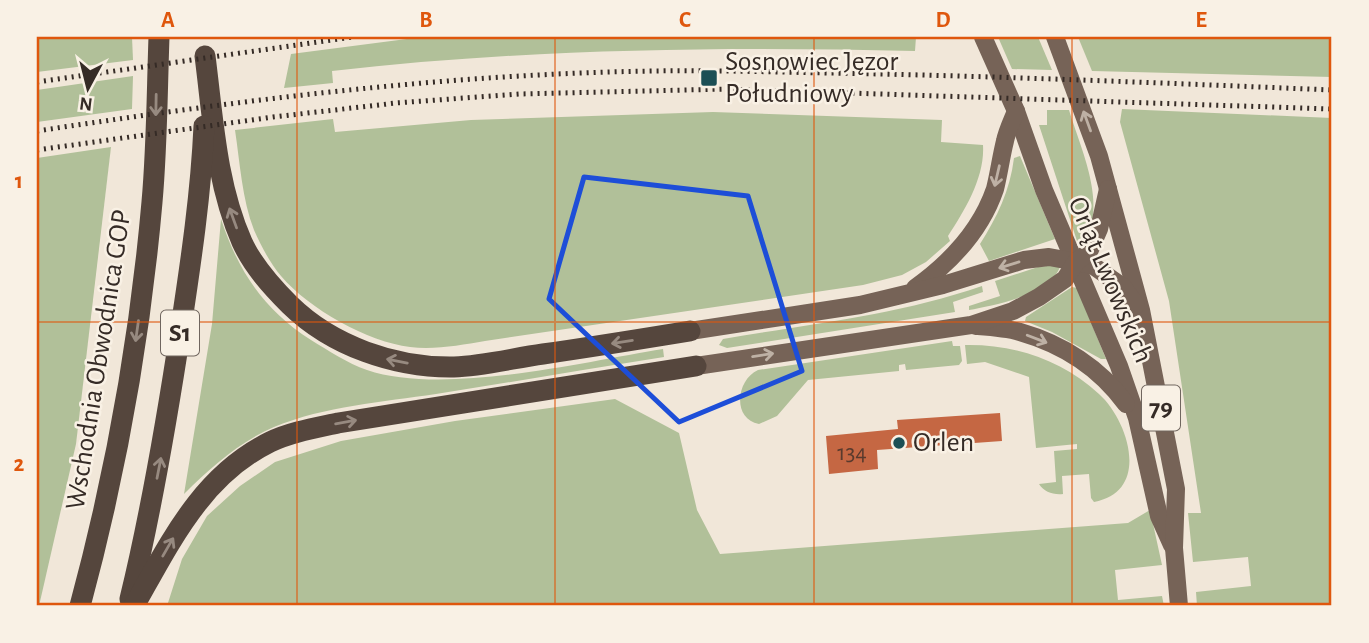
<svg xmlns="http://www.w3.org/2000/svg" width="1369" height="643" font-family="'Alegreya Sans',sans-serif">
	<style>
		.green { fill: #b1c099 }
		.building { fill: #c56743 }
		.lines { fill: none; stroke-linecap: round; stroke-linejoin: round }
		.primary { stroke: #766357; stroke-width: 18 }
		.highway { stroke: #55463d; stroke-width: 21 }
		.rail { stroke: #352b26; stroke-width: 5; stroke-dasharray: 2 5; stroke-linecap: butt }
		.oneway { stroke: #978a80 }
		.oneway2 { stroke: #beb1a5 }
		.marked { fill: none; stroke: #1d4ed8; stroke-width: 5; stroke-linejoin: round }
		.grid { fill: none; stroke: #df570d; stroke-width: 2; stroke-opacity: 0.55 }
		.poi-dot { fill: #1c4f55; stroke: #f9f1e5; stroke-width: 2.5 }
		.labels { text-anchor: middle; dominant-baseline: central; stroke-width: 5; stroke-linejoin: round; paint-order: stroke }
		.number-label { font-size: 24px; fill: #593a2d }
		.shield { fill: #f9f1e5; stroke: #70665f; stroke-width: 2 }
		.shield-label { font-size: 26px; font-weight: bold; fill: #352b26 }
		.poi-label { font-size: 28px; fill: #352b26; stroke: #f9f1e5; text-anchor: start }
		.street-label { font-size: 28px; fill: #352b26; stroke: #f9f1e5 }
		.neatline { fill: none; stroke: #df570d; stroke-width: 2.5 }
		.grid-label { font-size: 23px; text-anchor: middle; font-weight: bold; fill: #df570d }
	</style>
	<rect width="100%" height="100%" fill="#f1e7d9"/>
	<!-- green -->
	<g class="green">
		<polygon points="37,37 132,37 133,60 37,72"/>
		<path d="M422,37H916L915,51C720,46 526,49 332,71L333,83L284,88L291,54Z"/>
		<polygon points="998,37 1038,37 1052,70 1012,69"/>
		<polygon points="1078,37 1332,37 1332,77 1092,71"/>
		<polygon points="133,76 132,109 37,122 37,90"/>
		<polygon points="1122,109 1332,118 1332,606 1197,606 1196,592 1251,586 1248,557 1193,562 1188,513 1201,513 1169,301 1120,122"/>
		<path d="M1047,110H1069C1081,150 1108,204 1084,244L1080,245L1077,241L1039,125H1047Z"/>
		<path d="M713,112L942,120L941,142L983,145C985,177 965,210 948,236L950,241L926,262L902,275L863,285L485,341C461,345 435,350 410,347C368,342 309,309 281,276C270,263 261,246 254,230C242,199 240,163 235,130L333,119L335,132L471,120Z"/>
		<polygon points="111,147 76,444 39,606 37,606 37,158"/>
		<path d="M1020,156L1055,239L989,261L980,244C997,217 1010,191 1014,158Z"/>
		<path d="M221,219C238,271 264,310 311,340C329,351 347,363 367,370C444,396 582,362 663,349L664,357C588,369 512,382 436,394C383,402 325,406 274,427C239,442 211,467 184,494L212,324Z"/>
		<path d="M1055,265L1060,267C1049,295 995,305 969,310V306L1000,296L995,281L1038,267Z"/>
		<path d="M982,286L983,292L953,302L955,312L727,348L719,345L723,339C810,324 898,315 982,286Z"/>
		<polygon points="1072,287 1077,288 1106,359 1101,359 1052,332 1025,321 1026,317"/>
		<path d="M952,341L953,346H960L962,361L959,365L906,370L905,364L899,365V371L808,380L777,416L759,424C732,419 736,380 758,370Z"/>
		<path d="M965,345C1015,344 1062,360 1099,394C1129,421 1151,492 1094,502L1091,498L1089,474L1062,476L1063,494C1053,495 1044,492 1039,484L1056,482L1054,451L1077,449V444L1036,448L1029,377L985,362L967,364Z"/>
		<polygon points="615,399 679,433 697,510 720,554 1128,523 1150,510 1162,565 1115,570 1118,600 1162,596 1164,606 167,606 182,559 207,516 240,486 275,462 341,441 455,421"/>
	</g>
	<!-- building -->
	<polygon class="building" points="1000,413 1002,441 877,450 878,469 829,474 826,436 898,429 897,420"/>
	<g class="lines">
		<!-- primary -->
		<g class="primary">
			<polyline points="983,37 1016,111 1044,190 1119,366 1137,418 1159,516 1172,545"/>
			<polyline points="1055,37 1099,156 1141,310 1176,489 1174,548 1179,606"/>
			<path d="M915,288C950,263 981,230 995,189C999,173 1001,157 1005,141C1007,131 1012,121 1016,111"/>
			<path d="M976,326C990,327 1006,328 1020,332C1062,344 1100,368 1126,404"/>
			<polyline points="690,331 860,305 943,285 1024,260 1049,257 1092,265 1123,287 1136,305"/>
			<polyline points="696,366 971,325 1013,311 1039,297 1065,279 1076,262 1089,252 1099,229 1108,189"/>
		</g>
		<!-- highway -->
		<g class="highway">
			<path d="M205,56C213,118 216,183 242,242C253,266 271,286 290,305C332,346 395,368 454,367C483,366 514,358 543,354C592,347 641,339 690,331"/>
			<path d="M130,599C152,509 167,419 181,327C191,261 201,193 204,126"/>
			<path d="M80,606C116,473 140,339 152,202C157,147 157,92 159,37"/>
			<path d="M134,606C170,543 201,476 270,442C291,432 315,428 338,423L696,366"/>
		</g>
		<!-- rail -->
		<g class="rail">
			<polyline points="37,82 353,37"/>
			<path d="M37,131C241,100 447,74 654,71C712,70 771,72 830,73C997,76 1165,83 1332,90"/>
			<polyline points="37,150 273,117 396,103 519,94 728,89 1332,109"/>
		</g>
	</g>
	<!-- one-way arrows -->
	<defs><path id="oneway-shaft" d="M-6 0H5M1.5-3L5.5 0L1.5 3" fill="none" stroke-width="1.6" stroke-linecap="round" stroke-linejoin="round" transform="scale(1.75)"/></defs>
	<g class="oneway">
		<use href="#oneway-shaft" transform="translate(156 105) rotate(91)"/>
		<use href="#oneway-shaft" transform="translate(233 218) rotate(-110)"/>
		<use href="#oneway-shaft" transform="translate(137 331) rotate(98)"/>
		<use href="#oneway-shaft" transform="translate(622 342) rotate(171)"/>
		<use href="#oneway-shaft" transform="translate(397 361) rotate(-169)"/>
		<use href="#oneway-shaft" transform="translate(346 422) rotate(-10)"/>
		<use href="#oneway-shaft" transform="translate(159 468) rotate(-79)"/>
		<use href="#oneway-shaft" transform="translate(168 547) rotate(-60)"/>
	</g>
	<g class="oneway2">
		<use href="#oneway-shaft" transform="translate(1087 121) rotate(-110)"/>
		<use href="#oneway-shaft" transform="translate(997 176) rotate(103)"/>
		<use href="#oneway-shaft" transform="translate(1009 265) rotate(163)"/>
		<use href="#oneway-shaft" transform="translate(1037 339) rotate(21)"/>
		<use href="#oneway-shaft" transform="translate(763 355) rotate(-9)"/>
	</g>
	<!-- marked area -->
	<path class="marked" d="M584,177L748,196L802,371L679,422L549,299Z"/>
	<!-- grid -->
	<path class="grid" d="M297,37V606M555,37V606M814,37V606M1072,37V606M37,322H1332"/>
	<!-- markers -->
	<g class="poi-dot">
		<rect x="700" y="69" width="18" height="18" rx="3.5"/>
		<circle cx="899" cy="443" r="7"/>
	</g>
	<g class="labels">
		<!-- number labels -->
		<g class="number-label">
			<text x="852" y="453">134</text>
		</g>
		<!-- shield labels -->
		<g class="shield">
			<rect x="161" y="310.5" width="38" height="45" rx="5"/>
			<rect x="1142" y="385.5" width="38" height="45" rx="5"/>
		</g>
		<g class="shield-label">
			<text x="180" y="333">S1</text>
			<text x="1161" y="408">79</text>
		</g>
		<!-- poi labels -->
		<g class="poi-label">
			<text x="725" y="62">Sosnowiec Jęzor<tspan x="725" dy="32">Południowy</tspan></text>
			<text x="913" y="443">Orlen</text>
		</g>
		<!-- street labels -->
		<g class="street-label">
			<text transform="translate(1110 280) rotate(67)">Orląt Lwowskich</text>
			<text transform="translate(99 360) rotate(-81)">Wschodnia Obwodnica GOP</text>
		</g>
	</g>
	<!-- border -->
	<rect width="1369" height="643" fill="none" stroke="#f9f1e5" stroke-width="77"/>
	<!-- north arrow -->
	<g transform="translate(88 88) rotate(187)" stroke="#f9f1e5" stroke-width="5" paint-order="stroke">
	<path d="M0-5L12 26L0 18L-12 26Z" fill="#352b26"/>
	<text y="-10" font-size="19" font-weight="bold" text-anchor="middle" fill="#352b26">N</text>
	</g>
	<rect x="38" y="38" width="1292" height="566" class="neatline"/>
	<g class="grid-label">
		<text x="168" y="27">A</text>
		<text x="426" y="27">B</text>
		<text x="685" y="27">C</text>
		<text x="943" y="27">D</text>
		<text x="1201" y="27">E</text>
		<text x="19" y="188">1</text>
		<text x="19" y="471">2</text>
	</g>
</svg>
